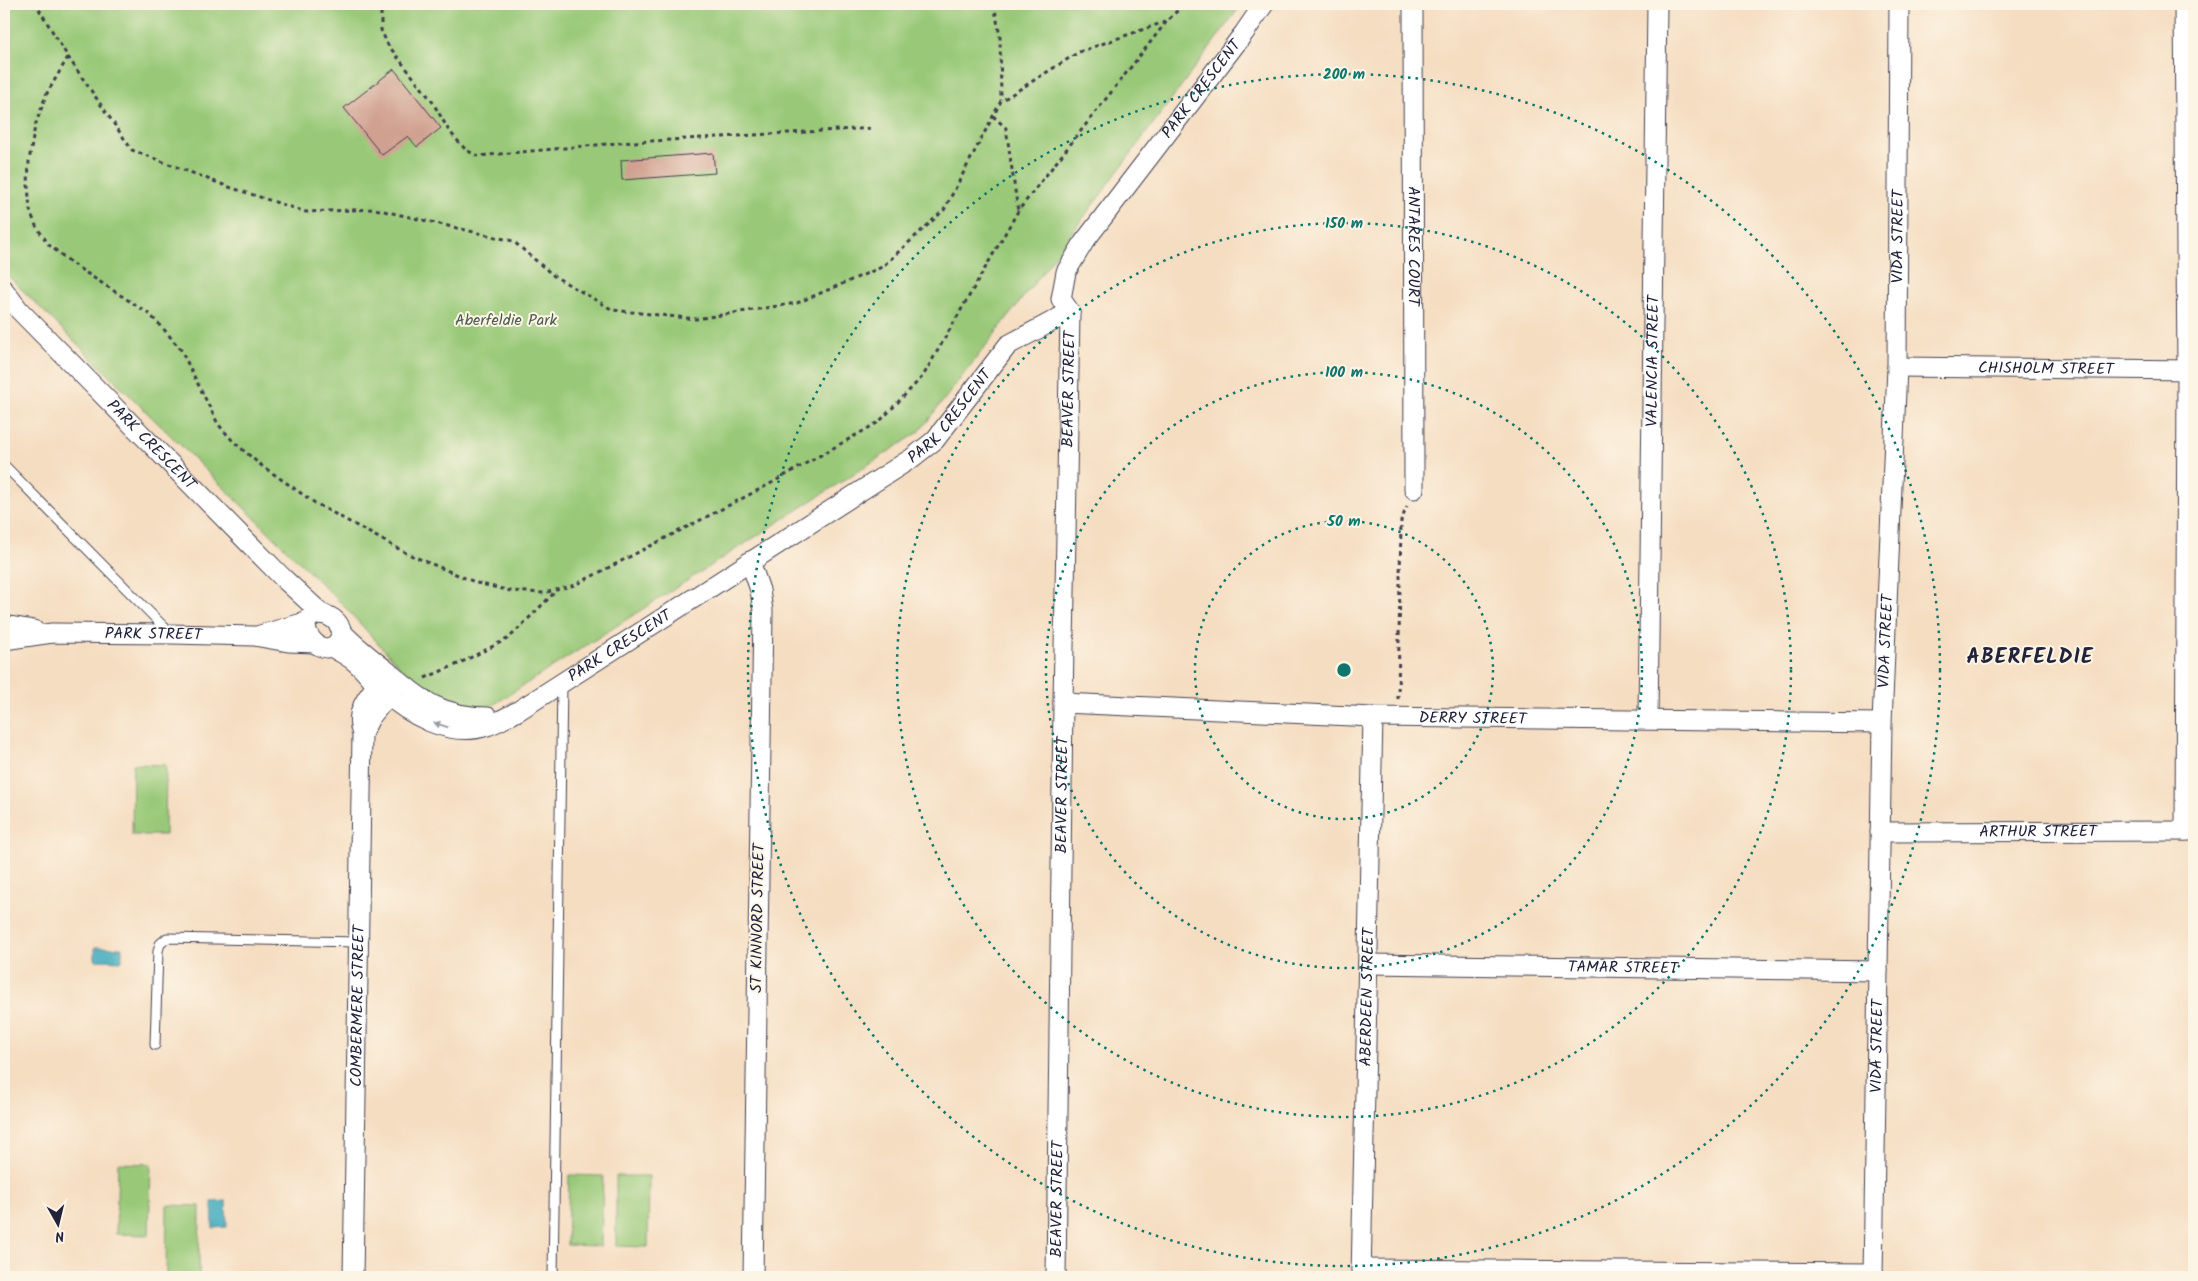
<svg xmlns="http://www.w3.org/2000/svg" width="2198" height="1281" font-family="Kalam,sans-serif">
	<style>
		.green { fill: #99c978; stroke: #5e765a }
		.water { fill: #3eaabd; stroke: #30667c }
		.building { fill: #d0a090 }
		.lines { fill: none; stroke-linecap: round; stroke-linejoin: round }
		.service-casing { stroke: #423e4f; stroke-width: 11 }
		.minor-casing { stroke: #423e4f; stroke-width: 21 }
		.path { stroke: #423e4f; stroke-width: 3; stroke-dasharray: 4 4; stroke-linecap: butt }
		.service { stroke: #fff; stroke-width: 9 }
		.minor { stroke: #fff; stroke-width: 19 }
		.oneway { fill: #9c9ca7 }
		.ring { fill: none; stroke: #0f766e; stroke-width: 2.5; stroke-dasharray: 2.5 5 }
		.labels { text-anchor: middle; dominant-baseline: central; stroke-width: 4; stroke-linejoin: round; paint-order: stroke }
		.street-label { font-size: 16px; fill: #22223b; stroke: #fcf5e5 }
		.park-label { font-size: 16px; fill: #4c5c50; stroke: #fcf5e5 }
		.district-label { font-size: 21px; font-weight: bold; letter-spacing: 1px; fill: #22223b; stroke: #fcf5e5 }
		.centre { fill: #0f766e; stroke: #fcf5e5; stroke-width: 2.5 }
		.ring-label { font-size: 15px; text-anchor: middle; font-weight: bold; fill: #0f766e; stroke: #fcf5e5; stroke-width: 4; stroke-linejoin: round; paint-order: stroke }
	</style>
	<rect width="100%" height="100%" fill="#fcf5e5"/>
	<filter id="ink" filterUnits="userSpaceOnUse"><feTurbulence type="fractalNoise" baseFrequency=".02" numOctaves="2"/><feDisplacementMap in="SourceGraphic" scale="10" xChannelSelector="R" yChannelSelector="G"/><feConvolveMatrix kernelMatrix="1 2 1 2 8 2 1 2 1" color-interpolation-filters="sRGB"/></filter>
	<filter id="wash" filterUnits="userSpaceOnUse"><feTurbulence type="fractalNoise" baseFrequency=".0096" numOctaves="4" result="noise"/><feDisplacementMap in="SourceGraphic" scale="20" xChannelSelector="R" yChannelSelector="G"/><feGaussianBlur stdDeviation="1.12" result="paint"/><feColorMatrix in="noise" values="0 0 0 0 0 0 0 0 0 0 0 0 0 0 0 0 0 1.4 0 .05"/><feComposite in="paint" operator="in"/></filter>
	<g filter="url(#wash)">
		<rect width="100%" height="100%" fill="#f5ddc1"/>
		<!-- green -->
		<g class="green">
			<polygon points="4,4 1242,4 1052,260 919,432 493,705 470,708 432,698 410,678 342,604 4,272"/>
			<polygon points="133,764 166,765 165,835 132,835"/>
			<polygon points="118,1163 151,1164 149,1235 116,1234"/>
			<polygon points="569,1175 603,1176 601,1246 567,1245"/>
			<polygon points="616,1176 649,1176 648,1247 616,1246"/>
			<polygon points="167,1205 200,1206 199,1277 166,1276"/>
		</g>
		<!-- water -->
		<g class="water">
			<polygon points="95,947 122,948 122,961 95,960"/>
			<polygon points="226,1201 227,1227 213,1228 212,1202"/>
		</g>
		<g id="blocks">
			<!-- building -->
			<g class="building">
				<polygon points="394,69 441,128 417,147 408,136 382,155 344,108"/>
				<polygon points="713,153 715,173 622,180 621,160"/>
			</g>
		</g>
	</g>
	<g filter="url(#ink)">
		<use href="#blocks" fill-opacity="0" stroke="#423e4f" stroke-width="1"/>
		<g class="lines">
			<defs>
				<g id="service">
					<polyline points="4,465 169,632"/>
					<polyline points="155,1045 158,951 160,944 167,938 358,942"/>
					<polyline points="553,1277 562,684"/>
				</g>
				<g id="minor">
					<path id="s1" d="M1413,4L1414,489"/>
					<polyline points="2184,4 2187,370 2185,831"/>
					<path id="s2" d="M4,290L19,310L283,578L322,614"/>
					<path id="s3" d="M1070,312L1061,299L1066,272L1084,242L1244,33L1264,4"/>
					<path id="s4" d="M1897,367L2194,370"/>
					<polyline points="750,561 760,590 763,611 753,1277"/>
					<path d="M317,614C329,613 339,621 342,632C335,661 304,646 306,620Z"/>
					<polyline points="4,625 34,630"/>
					<path d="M342,632C356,647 371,658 386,670C422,700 439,716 488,717"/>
					<polyline points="260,635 306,622"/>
					<path id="s5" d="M4,640L52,633L171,634L254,636L288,642L315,643"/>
					<path id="s6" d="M332,647C339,652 348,656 355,662C365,670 372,681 381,690C408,714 449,739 487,726C497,723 508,716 518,711L912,458L935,440L1008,345L1070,312"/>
					<path id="s7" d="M1063,703L1373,717L1882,723"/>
					<path id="s8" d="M1648,719L1657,4"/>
					<polyline points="362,734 370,718 395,687"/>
					<path id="s9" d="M1880,832L2194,831"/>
					<path id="s10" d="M1368,964L1878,971"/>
					<polyline points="1361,1269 1873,1273"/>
					<path id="s11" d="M353,1277L362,734C352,709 373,690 388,672"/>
					<path id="s12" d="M1056,1277L1063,703L1070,312"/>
					<path id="s13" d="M1361,1277L1373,717"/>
					<path id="s14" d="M1873,1277L1882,723L1897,367L1899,4"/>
				</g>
			</defs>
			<!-- service casing -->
			<use href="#service" class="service-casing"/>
			<!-- minor casing -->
			<use href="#minor" class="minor-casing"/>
			<!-- path -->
			<g class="path">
				<polyline points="33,4 37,6 68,57 132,150 229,187 306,212 375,209 513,241 554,276 613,310 696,319 797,303 882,267 944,210 1001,101 1079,52 1167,21 1184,4"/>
				<polyline points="381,4 381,30 388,45 432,101 449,131 466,150 478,156 618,143 873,128"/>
				<polyline points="994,4 1000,37 1001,100"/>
				<polyline points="68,57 46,95 35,126 29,161 28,185 30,210 36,226 49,245 74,265 148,313 162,327 181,350 218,424 233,441 258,463 315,503 408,554 477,583 511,591 544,593 575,585 768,485 879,422 923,376 1018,211 1167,21"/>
				<polyline points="993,116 1006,128 1018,211"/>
				<polyline points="425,678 458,664 509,638 557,590"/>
				<polyline points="1398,699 1401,521 1407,506"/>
			</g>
			<!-- service -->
			<use href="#service" class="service"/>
			<!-- minor -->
			<use href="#minor" class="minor"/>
		</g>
		<!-- one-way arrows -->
		<defs><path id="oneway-solid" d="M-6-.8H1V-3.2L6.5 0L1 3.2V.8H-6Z" transform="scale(1.25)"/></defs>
		<use class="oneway" href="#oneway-solid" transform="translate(441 725) rotate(-163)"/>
	</g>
	<!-- distance rings -->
	<g class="ring">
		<circle cx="1344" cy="670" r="149"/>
		<circle cx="1344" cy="670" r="298"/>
		<circle cx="1344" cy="670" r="447"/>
		<circle cx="1344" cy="670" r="596"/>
	</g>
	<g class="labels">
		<!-- street labels -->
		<g class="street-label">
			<text stroke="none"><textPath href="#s3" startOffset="271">PARK CRESCENT</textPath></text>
			<text stroke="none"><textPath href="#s14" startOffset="1041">VIDA STREET</textPath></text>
			<text stroke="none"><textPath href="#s1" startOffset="242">ANTARES COURT</textPath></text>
			<text stroke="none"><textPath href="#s8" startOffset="358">VALENCIA STREET</textPath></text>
			<text stroke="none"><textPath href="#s4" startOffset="149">CHISHOLM STREET</textPath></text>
			<text stroke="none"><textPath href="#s12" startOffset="888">BEAVER STREET</textPath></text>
			<text stroke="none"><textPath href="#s6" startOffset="742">PARK CRESCENT</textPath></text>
			<text stroke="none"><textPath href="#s2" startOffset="214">PARK CRESCENT</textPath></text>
			<text stroke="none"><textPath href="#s5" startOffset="150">PARK STREET</textPath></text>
			<text stroke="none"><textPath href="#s14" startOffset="636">VIDA STREET</textPath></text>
			<text stroke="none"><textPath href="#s6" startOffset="338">PARK CRESCENT</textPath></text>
			<text stroke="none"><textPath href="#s7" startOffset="410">DERRY STREET</textPath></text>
			<text stroke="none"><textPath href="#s12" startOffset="482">BEAVER STREET</textPath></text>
			<text stroke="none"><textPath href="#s9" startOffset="158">ARTHUR STREET</textPath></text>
			<text transform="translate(758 918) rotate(-89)">ST KINNORD STREET</text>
			<text stroke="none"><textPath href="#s10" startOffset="255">TAMAR STREET</textPath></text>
			<text stroke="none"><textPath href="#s13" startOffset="280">ABERDEEN STREET</textPath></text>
			<text stroke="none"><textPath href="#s11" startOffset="271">COMBERMERE STREET</textPath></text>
			<text stroke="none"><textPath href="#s14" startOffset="231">VIDA STREET</textPath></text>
			<text stroke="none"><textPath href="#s12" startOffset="78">BEAVER STREET</textPath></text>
		</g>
		<!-- park labels -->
		<g class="park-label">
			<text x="506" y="320">Aberfeldie Park</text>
		</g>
		<!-- district labels -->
		<g class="district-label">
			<text x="2030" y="657">ABERFELDIE</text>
		</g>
	</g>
	<circle cx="1344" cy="670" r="8" class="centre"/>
	<g class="ring-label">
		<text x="1344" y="79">200 m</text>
		<text x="1344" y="228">150 m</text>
		<text x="1344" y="377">100 m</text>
		<text x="1344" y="526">50 m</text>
	</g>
	<!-- margin -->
	<rect width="2198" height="1281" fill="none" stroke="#fcf5e5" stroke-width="20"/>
	<!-- north arrow -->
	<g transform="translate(58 1224) rotate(172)" stroke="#fcf5e5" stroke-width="4" paint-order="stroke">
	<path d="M0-4L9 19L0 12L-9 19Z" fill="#22223b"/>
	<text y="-8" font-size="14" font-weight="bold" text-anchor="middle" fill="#22223b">N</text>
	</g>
</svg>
